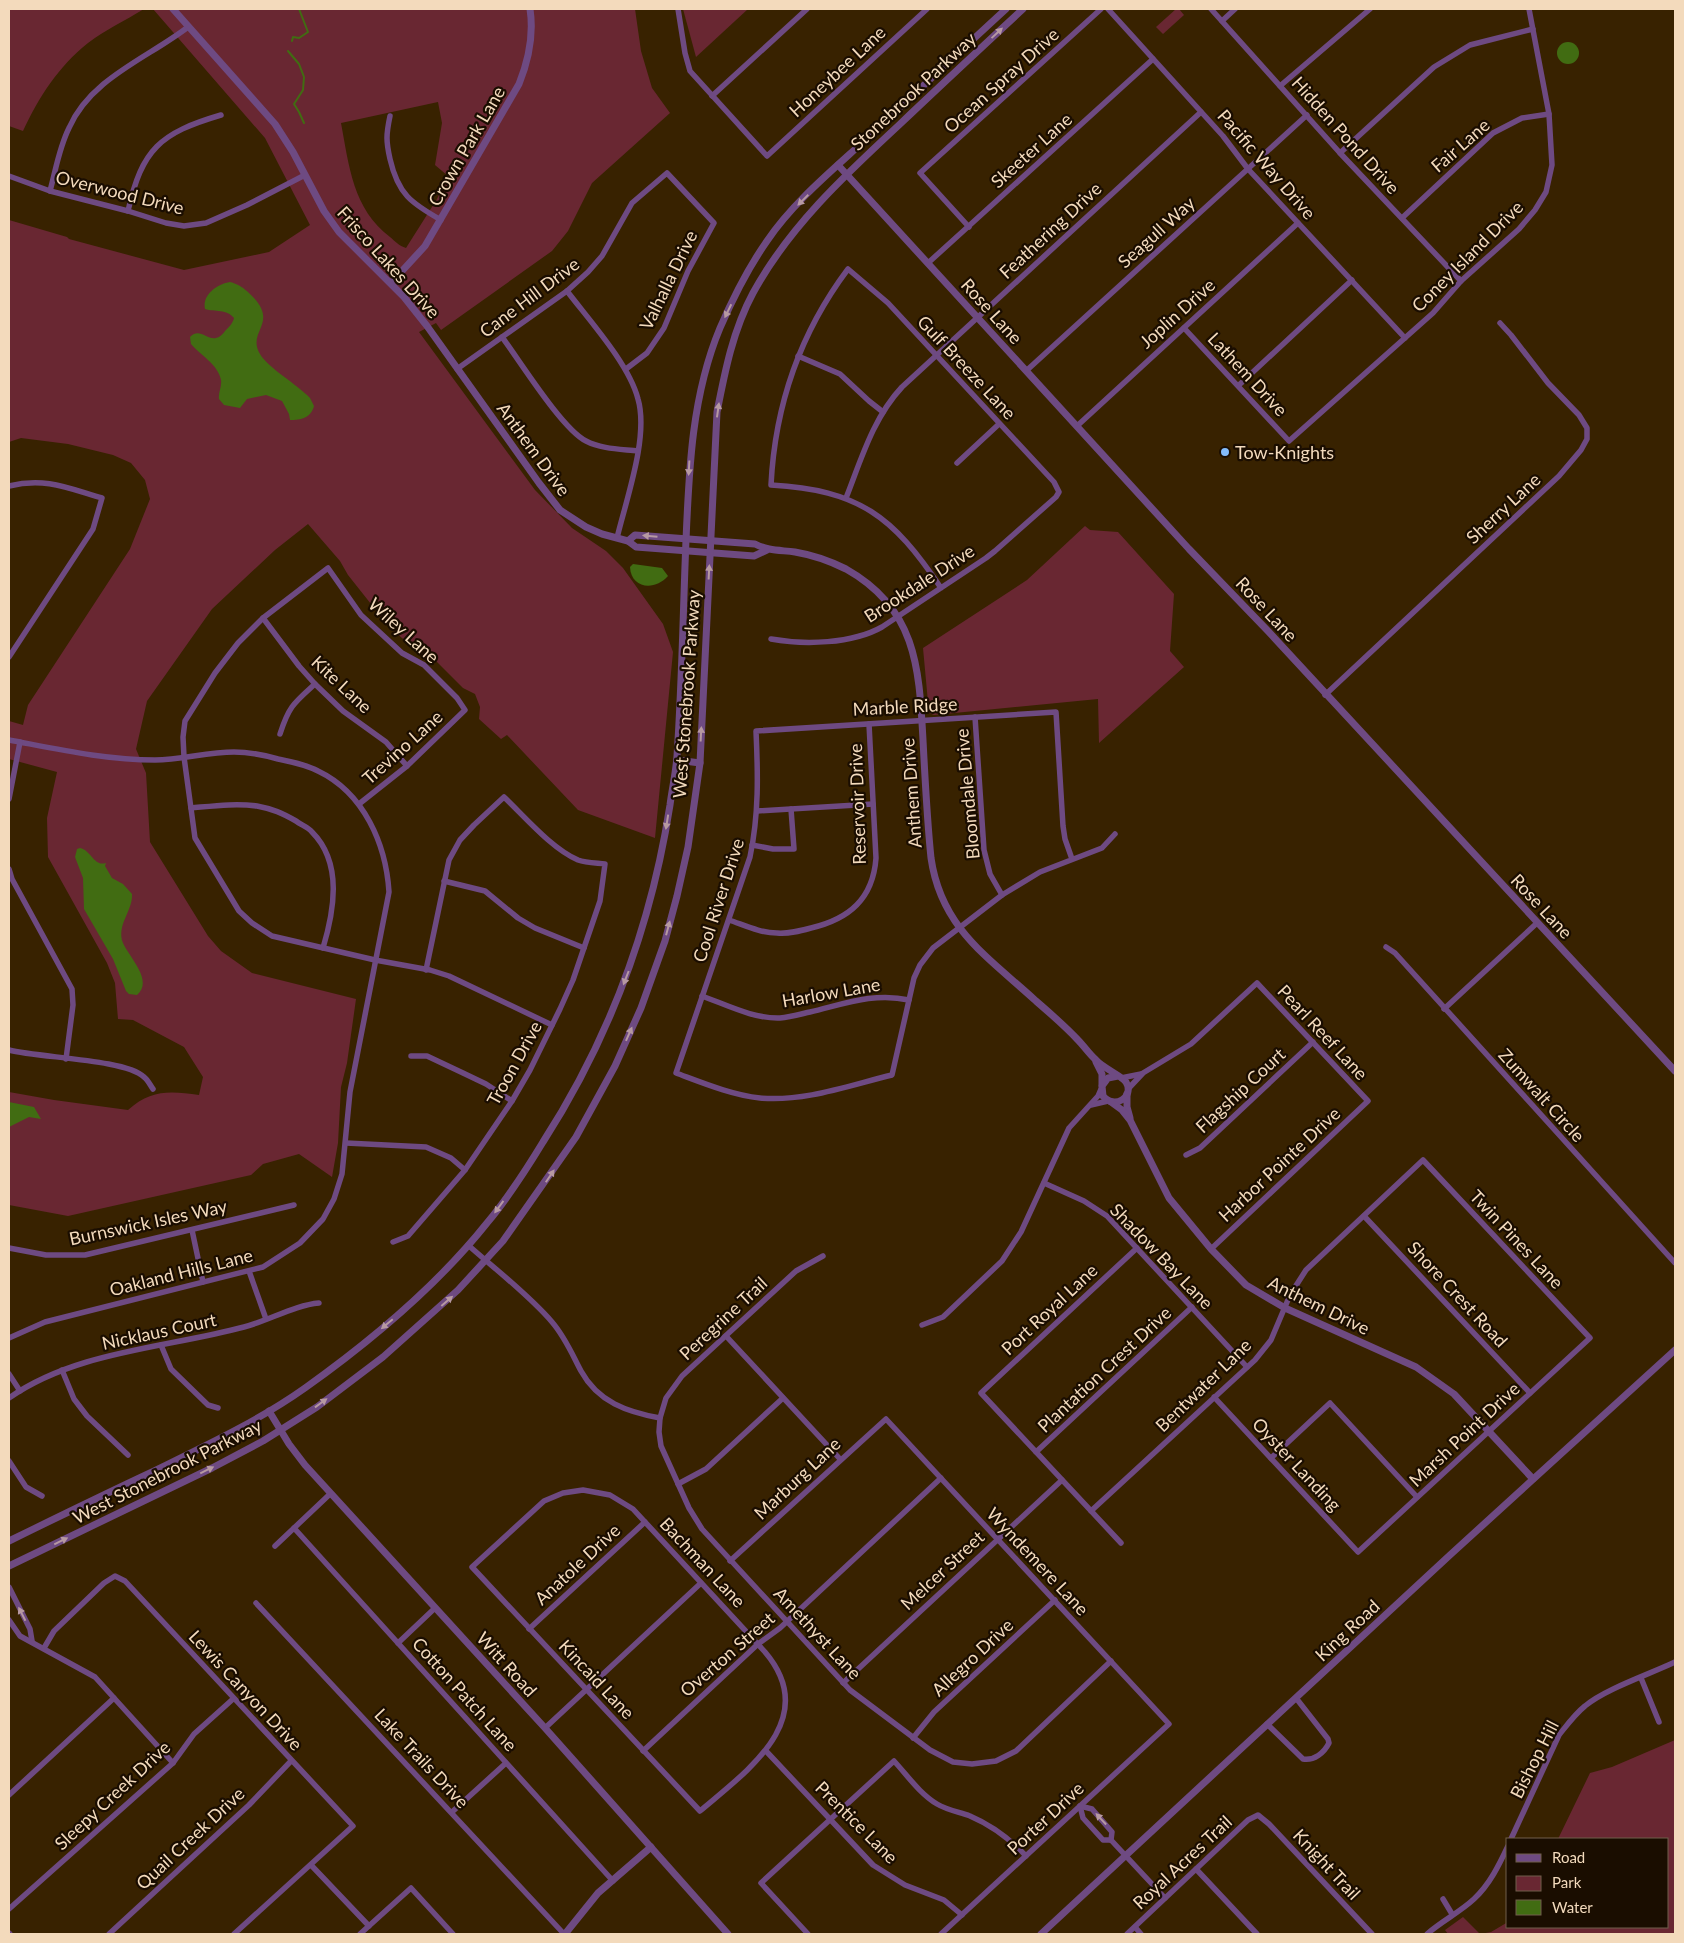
<svg xmlns="http://www.w3.org/2000/svg" width="1684" height="1943" font-family="Lato,sans-serif">
	<style>
		.green { fill: #692732; fill-rule: evenodd }
		.water { fill: #416c12 }
		.lines { fill: none; stroke-linecap: round; stroke-linejoin: round }
		.stream { stroke: #416c12; stroke-width: 2 }
		.minor { stroke: #6e4a82; stroke-width: 5.5 }
		.tertiary { stroke: #6e4a82; stroke-width: 7 }
		.oneway { fill: #b799a2 }
		.poi-dot { fill: #84bcfb; stroke: #1a0d00; stroke-width: 2 }
		.labels { text-anchor: middle; dominant-baseline: central; stroke-width: 4.5; stroke-linejoin: round; paint-order: stroke }
		.street-label { font-size: 18px; fill: #f3dabc; stroke: #1a0d00 }
		.poi-label { font-size: 18px; fill: #f3dabc; stroke: #1a0d00; text-anchor: start }
	</style>
	<rect width="100%" height="100%" fill="#382200"/>
	<!-- green -->
	<g class="green">
		<path d="M9,9H144C126,20 105,30 88,43C58,67 39,97 23,131L9,126Z"/>
		<path d="M153,9H635L641,51L652,88L670,113L592,183L568,231L552,251L441,330L436,323L419,332L535,490L572,528L606,551L623,568L663,624L673,652L655,838L578,810L507,735L501,739L479,719L480,707L475,694L463,688L433,658L414,648L390,628L348,575L340,561L308,524L275,550L212,609L147,701L136,749L146,773L150,842L208,936L221,951L252,973L356,999L347,1063L341,1087L338,1143L332,1177L299,1154L263,1164L251,1175L68,1216L9,1205V1092L54,1100L128,1110C151,1089 171,1091 199,1095L203,1077L184,1047L133,1020L118,1019L115,983L107,963L48,857L47,818L57,772L9,759V721L23,725L28,705L130,549L150,499L145,480L131,463L113,455L68,444L21,438L9,442V220L67,237L69,239L184,270L269,252L310,225L265,138ZM438,102L442,123L435,165L448,176L437,199L406,248C399,246 395,241 390,237C353,209 349,166 341,123Z"/>
		<polygon points="683,9 748,9 696,57"/>
		<polygon points="1176,9 1179,9 1184,15 1163,34 1156,27"/>
		<polygon points="1085,526 1090,530 1118,532 1174,594 1170,651 1184,667 1099,743 1098,699 934,715 929,713 923,648 1027,580"/>
		<polygon points="1675,1740 1675,1934 1448,1934 1445,1930 1463,1917 1480,1934 1491,1932 1508,1922 1508,1927 1668,1927 1668,1839 1558,1839 1590,1773 1612,1767"/>
	</g>
	<!-- water -->
	<g class="water">
		<circle cx="1568" cy="53" r="11"/>
		<path d="M230,282C238,284 244,288 250,294C281,323 246,331 260,354C268,368 297,384 310,398L314,406C311,418 301,420 290,420L289,414L282,401L266,395L247,399L240,408L224,405L219,399C218,393 222,387 221,380C218,364 200,355 191,344L190,337C202,324 211,350 225,331C229,327 233,323 234,318C227,309 215,312 205,309C202,295 217,284 230,282Z"/>
		<path d="M633,564L662,568L668,576C655,591 631,589 630,567Z"/>
		<path d="M80,848C91,850 94,867 106,863L105,866L112,878L123,884L132,894C133,911 116,925 123,943C129,957 154,981 137,995L129,994L126,991L113,959L84,909L83,878L75,857L77,849Z"/>
		<polygon points="9,1102 34,1107 41,1119 29,1117 9,1127"/>
	</g>
	<g class="lines">
		<!-- stream -->
		<g class="stream">
			<polyline points="292,41 293,37 299,38 308,32 299,9"/>
			<polyline points="288,51 299,64 304,77 303,90 294,104 299,112 304,123"/>
		</g>
		<!-- minor -->
		<g class="minor">
			<polyline points="678,9 685,53 690,71 767,156 927,9"/>
			<polyline points="1108,9 1223,136 1248,169 1405,338"/>
			<polyline points="1211,9 1340,153 1461,281"/>
			<polyline points="1222,21 1235,9"/>
			<polyline points="1280,86 1370,9"/>
			<polyline points="712,96 807,9"/>
			<path d="M390,116C386,135 386,141 390,159C398,194 411,203 441,220"/>
			<polyline points="1340,153 1434,67 1470,45 1533,29"/>
			<polyline points="9,176 50,191 128,211 166,223 184,226 206,223 247,205 305,175"/>
			<path d="M50,191C56,169 59,148 69,128C91,78 148,58 188,27"/>
			<path d="M128,211C142,149 160,133 221,115"/>
			<polyline points="1402,218 1493,133 1522,118 1549,114"/>
			<polyline points="969,227 920,173 1101,9"/>
			<polyline points="928,263 1153,59"/>
			<path d="M567,291C589,320 629,364 638,399C649,437 626,500 617,538"/>
			<polyline points="1184,328 1289,441 1433,313 1461,281 1519,229 1535,210 1546,192 1552,165 1549,114 1529,9"/>
			<path d="M502,337C520,361 562,429 586,441C601,449 621,449 638,451"/>
			<polyline points="798,356 840,374 869,401 883,412"/>
			<polyline points="457,369 567,291 588,272 602,256 632,203 667,173 714,223 688,271 664,328 647,353 626,369"/>
			<polyline points="1026,371 1307,115"/>
			<polyline points="1239,385 1352,280"/>
			<polyline points="1077,426 1298,223"/>
			<polyline points="957,463 999,424"/>
			<path d="M9,486C45,477 68,488 102,498L93,529L9,657"/>
			<path d="M846,498C861,460 873,418 902,387L1201,112"/>
			<polyline points="263,618 299,666 315,684 343,711 386,742 407,766"/>
			<path d="M771,639C804,645 852,644 882,627L986,558L995,551L1056,497L1059,492L1054,482L888,303L848,269C800,333 775,405 771,485C859,490 893,516 941,588"/>
			<polyline points="1325,695 1559,476 1581,450 1587,439 1587,428 1579,415 1548,383 1511,335 1500,323"/>
			<polyline points="975,717 984,850 990,874 1002,895"/>
			<path d="M280,734C289,706 294,703 315,684"/>
			<path d="M9,740C57,749 106,760 155,760C181,760 207,752 234,752C248,752 264,755 278,759C292,762 305,764 318,771C364,793 386,844 389,892L350,1092L342,1174L334,1199L323,1219L300,1243L263,1267L45,1322L9,1338"/>
			<polyline points="9,799 20,742"/>
			<polyline points="359,804 407,766 465,710 457,698 424,665 402,653 361,615 328,568 263,618 238,643 215,673 185,721 183,737 184,757 195,838 239,911 252,923 272,936 375,960 430,970 449,976 552,1025"/>
			<path d="M191,808C213,806 235,803 257,806C273,809 282,813 296,821C301,825 308,827 312,832C343,863 334,911 323,948"/>
			<polyline points="757,811 873,804"/>
			<polyline points="752,845 773,849 794,849 791,809"/>
			<path d="M1072,859L1065,839L1063,826L1056,712L756,731C758,774 759,814 750,857L676,1073C703,1083 732,1095 760,1098C805,1102 850,1085 892,1075L914,978L920,965L933,948L1002,895L1040,872L1102,848L1115,834"/>
			<polyline points="9,869 12,879 72,989 73,1005 66,1059"/>
			<polyline points="444,881 485,891 518,918 535,928 584,948"/>
			<path d="M729,920C744,925 760,933 777,933C789,934 800,931 811,928C849,919 873,899 876,858L869,724"/>
			<polyline points="1386,947 1395,953 1675,1263"/>
			<path d="M702,996C727,1005 754,1019 780,1018C790,1017 801,1014 810,1012C844,1004 874,992 909,1000"/>
			<polyline points="1444,1009 1537,923"/>
			<path d="M9,1050C39,1058 125,1059 144,1077C148,1080 150,1085 153,1089"/>
			<polyline points="411,1056 427,1056 463,1073 486,1084 512,1101"/>
			<polyline points="1121,1078 1141,1074"/>
			<polyline points="1128,1089 1143,1073 1191,1044 1257,983 1368,1101 1211,1249"/>
			<polyline points="1091,1105 1108,1101"/>
			<polyline points="346,1143 426,1147 451,1158 465,1170"/>
			<polyline points="1186,1155 1200,1148 1313,1042"/>
			<polyline points="1044,1183 1084,1201 1107,1216 1247,1367"/>
			<polyline points="1364,1216 1530,1393"/>
			<polyline points="192,1230 203,1282"/>
			<path d="M393,1242L408,1236L465,1170L512,1101L530,1070L560,1009L573,980L600,901L605,864C597,863 586,863 578,860C552,849 525,817 504,797L474,825L460,840L449,860L426,970"/>
			<path d="M468,1245C495,1269 529,1295 552,1322C565,1337 572,1354 581,1371C598,1402 627,1412 660,1418"/>
			<polyline points="9,1248 46,1255 85,1255 294,1205"/>
			<polyline points="823,1256 796,1271 682,1376 666,1398 660,1418 659,1432 661,1446 689,1508 702,1529 850,1690 930,1750 953,1762 972,1764 996,1761 1016,1751 1111,1661"/>
			<polyline points="249,1271 266,1319"/>
			<polyline points="922,1325 943,1317 1002,1261 1021,1232 1069,1128 1098,1096 1101,1089"/>
			<polyline points="726,1336 840,1459"/>
			<polyline points="161,1345 171,1369 208,1405 218,1408"/>
			<polyline points="62,1370 74,1399 87,1416 128,1455"/>
			<polyline points="9,1374 20,1391"/>
			<path d="M9,1398C76,1351 166,1348 244,1327C268,1321 295,1305 319,1303"/>
			<polyline points="1036,1452 1192,1307"/>
			<polyline points="1271,1458 1330,1403 1417,1497"/>
			<polyline points="9,1461 26,1487 42,1496"/>
			<polyline points="678,1484 706,1469 783,1398"/>
			<path d="M583,1490L610,1495L633,1509L765,1652C822,1719 747,1771 700,1811L472,1567L544,1501L563,1493Z"/>
			<polyline points="1091,1511 1255,1360 1271,1340 1290,1295 1306,1270 1423,1160 1590,1338 1358,1552 1214,1397"/>
			<polyline points="294,1528 613,1881"/>
			<polyline points="1121,1543 981,1393 1137,1248"/>
			<polyline points="275,1546 330,1494"/>
			<polyline points="730,1561 886,1419 1169,1724 941,1934"/>
			<polyline points="9,1587 30,1629 32,1641"/>
			<polyline points="256,1603 564,1934"/>
			<polyline points="9,1620 20,1636 95,1677 173,1763"/>
			<polyline points="529,1629 645,1522"/>
			<polyline points="398,1643 435,1608"/>
			<polyline points="44,1648 54,1631 104,1583 115,1576 125,1581 353,1826 234,1934"/>
			<polyline points="1641,1678 1659,1722"/>
			<polyline points="843,1683 1062,1480"/>
			<path d="M1267,1724L1303,1759C1314,1761 1324,1753 1329,1743L1328,1739L1296,1698"/>
			<polyline points="545,1728 701,1583"/>
			<polyline points="913,1738 934,1712 1055,1600"/>
			<polyline points="643,1751 758,1644 780,1628 941,1478"/>
			<polyline points="766,1751 873,1865 905,1885 944,1900 962,1915"/>
			<polyline points="9,1795 114,1698"/>
			<polyline points="1080,1806 1083,1818 1103,1840 1111,1840 1165,1898"/>
			<polyline points="1080,1806 1092,1809 1112,1832 1111,1840"/>
			<polyline points="452,1812 506,1763"/>
			<path d="M1511,1839L1559,1735C1567,1725 1575,1714 1585,1706C1605,1689 1650,1674 1675,1662"/>
			<polyline points="311,1865 369,1926"/>
			<polyline points="1196,1869 1257,1934"/>
			<polyline points="1443,1899 1452,1914"/>
			<polyline points="9,1909 173,1763 194,1734 233,1699"/>
			<polyline points="1135,1927 1141,1934"/>
			<polyline points="9,1933 10,1934"/>
			<polyline points="109,1934 249,1805 291,1761"/>
			<polyline points="360,1934 411,1888 453,1934"/>
			<path d="M808,1934L761,1883L894,1761C907,1775 920,1794 937,1804C947,1810 959,1812 970,1816C991,1825 1010,1839 1026,1856"/>
			<polyline points="1127,1934 1248,1820 1258,1815 1269,1824 1372,1934"/>
			<path d="M1427,1934C1442,1921 1460,1912 1474,1899C1490,1884 1499,1865 1508,1846"/>
		</g>
		<!-- tertiary -->
		<g class="tertiary">
			<polyline points="173,9 275,124 293,152 324,211 339,232 404,297 427,326 539,483 560,510 586,527 602,534 628,541 636,547 754,556 767,550"/>
			<polyline points="838,165 1189,549 1267,630 1675,1071"/>
			<path d="M391,283L425,246L519,84C529,59 534,35 530,9"/>
			<path d="M628,541L635,535L755,544C768,551 780,550 795,552C813,555 830,561 846,569C917,609 919,668 923,740C925,779 927,819 931,858C941,928 988,957 1036,1001C1051,1014 1065,1026 1078,1040C1084,1046 1089,1054 1096,1060C1103,1068 1122,1076 1126,1082C1135,1097 1114,1110 1103,1096L1102,1086L1108,1078L1118,1076"/>
			<polyline points="677,760 700,763"/>
			<polyline points="1096,1062 1102,1074 1102,1085"/>
			<polyline points="1127,1094 1127,1107 1130,1118"/>
			<polyline points="1111,1102 1122,1110 1130,1120 1169,1198 1211,1249 1246,1285 1285,1308 1416,1367 1454,1394 1533,1479"/>
			<polyline points="269,1411 289,1444 305,1465 545,1728 728,1934"/>
			<path d="M9,1541C56,1518 103,1495 150,1473C203,1447 257,1422 305,1388C371,1341 436,1287 487,1223C508,1198 526,1170 543,1142C610,1038 651,927 670,805C672,789 676,772 677,756C682,684 683,612 686,540C689,468 692,395 720,328C733,298 748,268 767,241C792,204 829,173 862,143C910,98 958,53 1006,9"/>
			<path d="M9,1566L212,1468L263,1441L317,1407L383,1357L458,1290L503,1241L576,1137L615,1066L641,1008L665,941L677,896L688,847L700,763L717,412C725,371 733,330 753,293C789,227 844,176 899,125C940,86 982,47 1023,9"/>
			<polyline points="565,1934 598,1893 651,1847"/>
			<polyline points="1041,1934 1450,1555 1675,1350"/>
		</g>
	</g>
	<!-- one-way arrows -->
	<defs><path id="oneway-solid" d="M-6-.8H1V-3.2L6.5 0L1 3.2V.8H-6Z" transform="scale(1.25)"/></defs>
	<g class="oneway">
		<use href="#oneway-solid" transform="translate(997 33) rotate(-43)"/>
		<use href="#oneway-solid" transform="translate(803 200) rotate(135)"/>
		<use href="#oneway-solid" transform="translate(728 311) rotate(116)"/>
		<use href="#oneway-solid" transform="translate(718 410) rotate(-82)"/>
		<use href="#oneway-solid" transform="translate(689 468) rotate(93)"/>
		<use href="#oneway-solid" transform="translate(650 536) rotate(-175)"/>
		<use href="#oneway-solid" transform="translate(709 572) rotate(-87)"/>
		<use href="#oneway-solid" transform="translate(701 734) rotate(-87)"/>
		<use href="#oneway-solid" transform="translate(667 822) rotate(99)"/>
		<use href="#oneway-solid" transform="translate(668 928) rotate(-75)"/>
		<use href="#oneway-solid" transform="translate(626 978) rotate(111)"/>
		<use href="#oneway-solid" transform="translate(629 1034) rotate(-66)"/>
		<use href="#oneway-solid" transform="translate(550 1176) rotate(-56)"/>
		<use href="#oneway-solid" transform="translate(499 1207) rotate(126)"/>
		<use href="#oneway-solid" transform="translate(447 1301) rotate(-41)"/>
		<use href="#oneway-solid" transform="translate(387 1324) rotate(140)"/>
		<use href="#oneway-solid" transform="translate(321 1403) rotate(-36)"/>
		<use href="#oneway-solid" transform="translate(207 1470) rotate(-26)"/>
		<use href="#oneway-solid" transform="translate(61 1541) rotate(-26)"/>
		<use href="#oneway-solid" transform="translate(22 1614) rotate(-117)"/>
		<use href="#oneway-solid" transform="translate(1101 1819) rotate(-133)"/>
	</g>
	<!-- markers -->
	<circle class="poi-dot" cx="1225" cy="452" r="5"/>
	<g class="labels">
		<!-- street labels -->
		<g class="street-label">
			<text transform="translate(837 71) rotate(-43)">Honeybee Lane</text>
			<text transform="translate(1001 80) rotate(-42)">Ocean Spray Drive</text>
			<text transform="translate(913 91) rotate(-43)">Stonebrook Parkway</text>
			<text transform="translate(1346 135) rotate(48)">Hidden Pond Drive</text>
			<text transform="translate(1460 145) rotate(-41)">Fair Lane</text>
			<text transform="translate(466 146) rotate(-60)">Crown Park Lane</text>
			<text transform="translate(1031 150) rotate(-42)">Skeeter Lane</text>
			<text transform="translate(1267 164) rotate(49)">Pacific Way Drive</text>
			<text transform="translate(120 192) rotate(14)">Overwood Drive</text>
			<text transform="translate(1050 230) rotate(-43)">Feathering Drive</text>
			<text transform="translate(1156 232) rotate(-42)">Seagull Way</text>
			<text transform="translate(1467 256) rotate(-45)">Coney Island Drive</text>
			<text transform="translate(389 262) rotate(48)">Frisco Lakes Drive</text>
			<text transform="translate(668 280) rotate(-64)">Valhalla Drive</text>
			<text transform="translate(529 297) rotate(-37)">Cane Hill Drive</text>
			<text transform="translate(992 311) rotate(48)">Rose Lane</text>
			<text transform="translate(1177 313) rotate(-42)">Joplin Drive</text>
			<text transform="translate(967 367) rotate(47)">Gulf Breeze Lane</text>
			<text transform="translate(1248 374) rotate(47)">Lathem Drive</text>
			<text transform="translate(534 449) rotate(54)">Anthem Drive</text>
			<text transform="translate(1503 508) rotate(-43)">Sherry Lane</text>
			<text transform="translate(919 583) rotate(-33)">Brookdale Drive</text>
			<text transform="translate(1267 609) rotate(47)">Rose Lane</text>
			<text transform="translate(404 630) rotate(42)">Wiley Lane</text>
			<text transform="translate(342 684) rotate(43)">Kite Lane</text>
			<text transform="translate(686 694) rotate(-86)">West Stonebrook Parkway</text>
			<text transform="translate(905 706) rotate(-3)">Marble Ridge</text>
			<text transform="translate(402 747) rotate(-42)">Trevino Lane</text>
			<text transform="translate(911 793) rotate(-94)">Anthem Drive</text>
			<text transform="translate(967 794) rotate(-95)">Bloomdale Drive</text>
			<text transform="translate(857 804) rotate(-92)">Reservoir Drive</text>
			<text transform="translate(718 900) rotate(-72)">Cool River Drive</text>
			<text transform="translate(1542 906) rotate(47)">Rose Lane</text>
			<text transform="translate(831 992) rotate(-10)">Harlow Lane</text>
			<text transform="translate(1323 1032) rotate(47)">Pearl Reef Lane</text>
			<text transform="translate(514 1063) rotate(-61)">Troon Drive</text>
			<text transform="translate(1240 1090) rotate(-43)">Flagship Court</text>
			<text transform="translate(1542 1095) rotate(48)">Zumwalt Circle</text>
			<text transform="translate(1279 1164) rotate(-43)">Harbor Pointe Drive</text>
			<text transform="translate(148 1222) rotate(-12)">Burnswick Isles Way</text>
			<text transform="translate(1517 1239) rotate(47)">Twin Pines Lane</text>
			<text transform="translate(1162 1256) rotate(46)">Shadow Bay Lane</text>
			<text transform="translate(181 1272) rotate(-14)">Oakland Hills Lane</text>
			<text transform="translate(1458 1294) rotate(47)">Shore Crest Road</text>
			<text transform="translate(1319 1305) rotate(26)">Anthem Drive</text>
			<text transform="translate(1049 1309) rotate(-43)">Port Royal Lane</text>
			<text transform="translate(723 1318) rotate(-43)">Peregrine Trail</text>
			<text transform="translate(159 1331) rotate(-12)">Nicklaus Court</text>
			<text transform="translate(1104 1369) rotate(-43)">Plantation Crest Drive</text>
			<text transform="translate(1203 1385) rotate(-44)">Bentwater Lane</text>
			<text transform="translate(1464 1434) rotate(-43)">Marsh Point Drive</text>
			<text transform="translate(1297 1464) rotate(47)">Oyster Landing</text>
			<text transform="translate(167 1471) rotate(-27)">West Stonebrook Parkway</text>
			<text transform="translate(797 1478) rotate(-43)">Marburg Lane</text>
			<text transform="translate(1038 1561) rotate(47)">Wyndemere Lane</text>
			<text transform="translate(703 1562) rotate(47)">Bachman Lane</text>
			<text transform="translate(577 1564) rotate(-43)">Anatole Drive</text>
			<text transform="translate(942 1570) rotate(-43)">Melcer Street</text>
			<text transform="translate(1347 1630) rotate(-43)">King Road</text>
			<text transform="translate(818 1633) rotate(47)">Amethyst Lane</text>
			<text transform="translate(727 1654) rotate(-41)">Overton Street</text>
			<text transform="translate(972 1657) rotate(-43)">Allegro Drive</text>
			<text transform="translate(507 1664) rotate(48)">Witt Road</text>
			<text transform="translate(597 1679) rotate(47)">Kincaid Lane</text>
			<text transform="translate(246 1690) rotate(47)">Lewis Canyon Drive</text>
			<text transform="translate(465 1694) rotate(48)">Cotton Patch Lane</text>
			<text transform="translate(422 1758) rotate(47)">Lake Trails Drive</text>
			<text transform="translate(1534 1759) rotate(-63)">Bishop Hill</text>
			<text transform="translate(112 1795) rotate(-43)">Sleepy Creek Drive</text>
			<text transform="translate(1045 1818) rotate(-43)">Porter Drive</text>
			<text transform="translate(857 1822) rotate(45)">Prentice Lane</text>
			<text transform="translate(190 1838) rotate(-43)">Quail Creek Drive</text>
			<text transform="translate(1182 1862) rotate(-43)">Royal Acres Trail</text>
			<text transform="translate(1327 1864) rotate(47)">Knight Trail</text>
		</g>
		<!-- poi labels -->
		<g class="poi-label">
			<text x="1235" y="452">Tow-Knights</text>
		</g>
	</g>
	<!-- border -->
	<rect width="1684" height="1943" fill="none" stroke="#f3dabc" stroke-width="20"/>
	<!-- legend -->
	<rect x="1506" y="1838" width="162" height="90" fill="#1a0d00" stroke="#715f4b"/>
	<rect x="1516" y="1854" width="25" height="8" fill="#6e4a82" stroke="#715f4b"/>
	<text x="1552" y="1863" font-size="15" fill="#f3dabc">Road</text>
	<rect x="1516" y="1876" width="25" height="15" fill="#692732" stroke="#715f4b"/>
	<text x="1552" y="1888" font-size="15" fill="#f3dabc">Park</text>
	<rect x="1516" y="1900" width="25" height="15" fill="#416c12" stroke="#715f4b"/>
	<text x="1552" y="1913" font-size="15" fill="#f3dabc">Water</text>
</svg>
